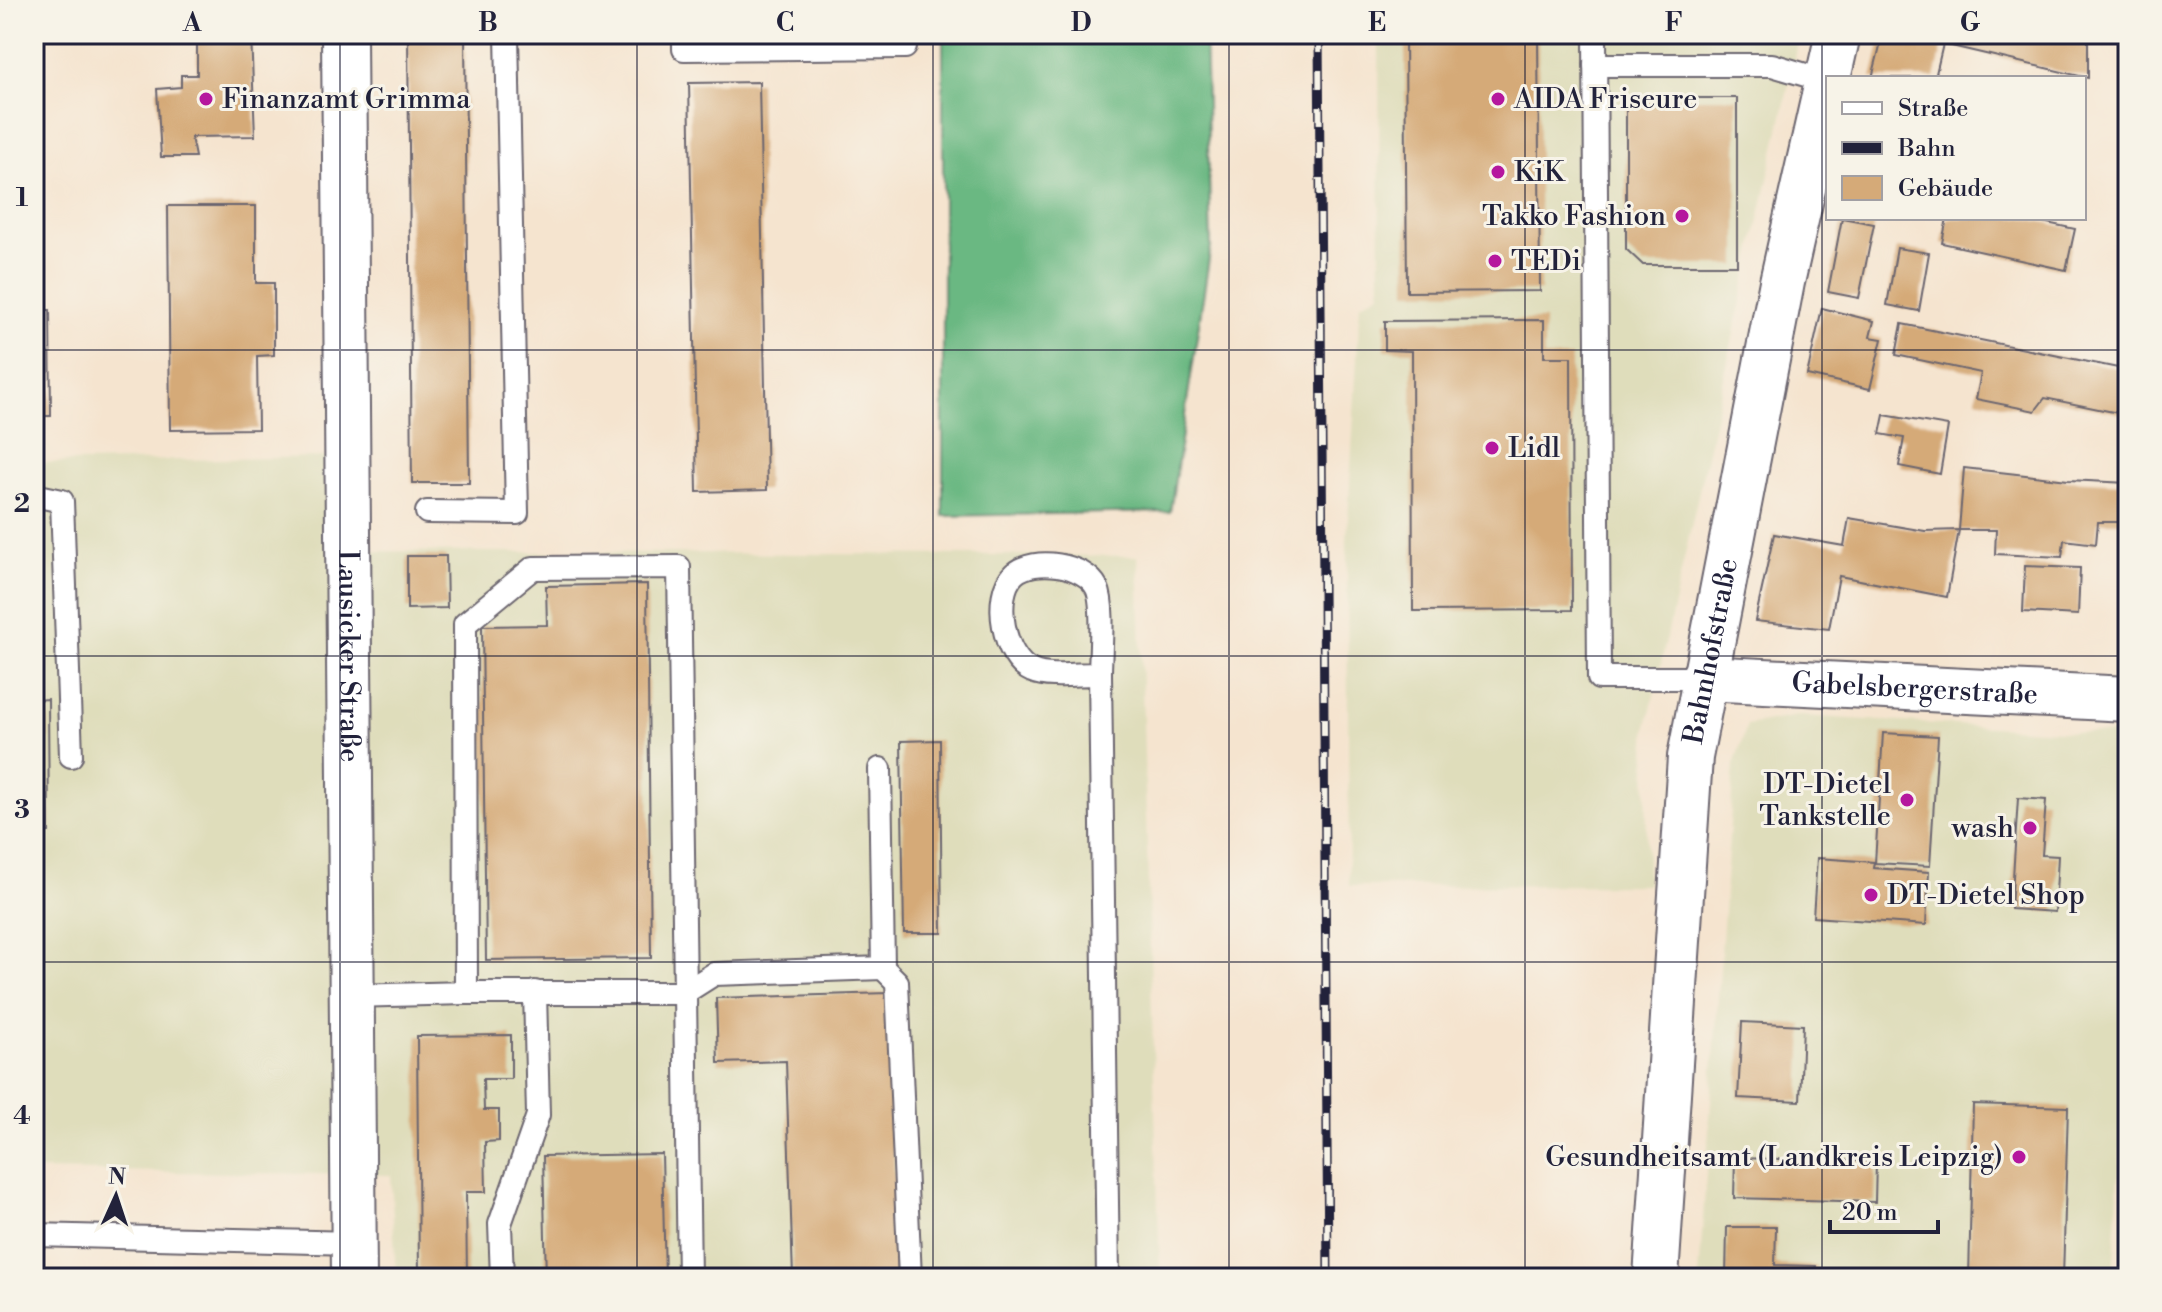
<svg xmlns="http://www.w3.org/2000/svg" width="2162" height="1312" font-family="'Libre Bodoni',serif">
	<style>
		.built { fill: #dfddbb }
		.forest { fill: #6ab882; stroke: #466d5e; stroke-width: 2 }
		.building { fill: #d5aa78 }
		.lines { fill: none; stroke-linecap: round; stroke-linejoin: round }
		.service-casing { stroke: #6c666f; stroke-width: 26 }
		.minor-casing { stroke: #6c666f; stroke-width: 48 }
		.secondary-casing { stroke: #6c666f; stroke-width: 48 }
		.service { stroke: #fff; stroke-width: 22 }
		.minor { stroke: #fff; stroke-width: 44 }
		.secondary { stroke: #fff; stroke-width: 44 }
		.rail-casing { stroke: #22223b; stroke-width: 9 }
		.rail { stroke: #f7f3e8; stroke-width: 6; stroke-dasharray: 18; stroke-linecap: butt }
		.grid { fill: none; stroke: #22223b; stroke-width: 2; stroke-opacity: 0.55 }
		.poi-dot { fill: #b5179e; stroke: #f7f3e8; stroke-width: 3 }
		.labels { text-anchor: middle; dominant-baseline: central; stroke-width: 6; stroke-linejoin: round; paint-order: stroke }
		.poi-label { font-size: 28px; fill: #22223b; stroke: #f7f3e8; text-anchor: start }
		.street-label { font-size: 28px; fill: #22223b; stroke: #f7f3e8 }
		.neatline { fill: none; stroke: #22223b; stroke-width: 3 }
		.grid-label { font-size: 26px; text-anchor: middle; font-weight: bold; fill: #22223b }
	</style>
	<rect width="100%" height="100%" fill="#f7f3e8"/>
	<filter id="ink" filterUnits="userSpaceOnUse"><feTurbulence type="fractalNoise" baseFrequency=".0125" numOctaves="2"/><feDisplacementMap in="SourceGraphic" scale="16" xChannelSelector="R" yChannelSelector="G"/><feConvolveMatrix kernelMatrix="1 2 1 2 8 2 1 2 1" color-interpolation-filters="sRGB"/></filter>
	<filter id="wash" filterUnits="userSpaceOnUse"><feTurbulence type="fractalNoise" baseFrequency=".006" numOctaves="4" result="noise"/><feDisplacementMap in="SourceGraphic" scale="32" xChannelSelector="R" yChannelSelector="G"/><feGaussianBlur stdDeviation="1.8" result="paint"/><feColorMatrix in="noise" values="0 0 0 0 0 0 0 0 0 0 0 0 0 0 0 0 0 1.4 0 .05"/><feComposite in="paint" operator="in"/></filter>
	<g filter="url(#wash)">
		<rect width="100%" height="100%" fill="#f5e4cf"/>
		<!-- built -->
		<g class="built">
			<polygon points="1379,34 1800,34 1646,731 1647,885 1349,886 1347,540 1360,304 1380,293"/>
			<polygon points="330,457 331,551 1138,556 1160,1278 396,1278 391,1175 34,1170 34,463"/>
			<polygon points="1798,716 2128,735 2128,1023 2113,1278 1699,1278 1734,765 1747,725"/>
		</g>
		<!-- forest -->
		<polygon class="forest" points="943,34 1205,34 1211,246 1170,512 943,516"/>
		<g id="blocks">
			<!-- building -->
			<g class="building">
				<polygon points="197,34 251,34 255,136 191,137 195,157 161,157 157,89 181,87 181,75 197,75"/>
				<polygon points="408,34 465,34 469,483 412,483"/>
				<polygon points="1405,34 1538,34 1540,291 1407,292"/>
				<polygon points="1883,34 2073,34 2088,37 2088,78 1943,44 1935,78 1872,78"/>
				<polygon points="759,82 767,490 697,492 689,83"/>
				<polygon points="1626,98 1737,98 1737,265 1643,265 1626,249"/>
				<polygon points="168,206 256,206 256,283 274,283 274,355 257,356 258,429 170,430"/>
				<polygon points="1842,218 1874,224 1859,298 1828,292"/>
				<polygon points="1947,218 2024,218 2075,229 2066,270 1942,243"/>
				<polygon points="1897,248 1929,253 1919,311 1887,305"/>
				<polygon points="1822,308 1874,321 1870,337 1882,339 1870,389 1807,375"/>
				<polygon points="34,310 50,310 51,416 34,416"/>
				<polygon points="1544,320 1544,357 1571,357 1572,610 1413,611 1412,351 1385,350 1385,321"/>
				<polygon points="1902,324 2128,370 2128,415 2045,398 2035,411 1976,399 1981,373 1896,355"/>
				<polygon points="1884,415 1948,426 1940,474 1899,466 1904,438 1880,434"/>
				<polygon points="1964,468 2068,480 2128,483 2128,522 2098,522 2096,544 2064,540 2062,557 1995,554 1996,530 1959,530"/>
				<polygon points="1849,518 1925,531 1959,530 1947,597 1839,576 1829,629 1755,621 1774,534 1844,546"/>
				<polygon points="407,556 446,556 447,608 407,609"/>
				<polygon points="2025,566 2080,568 2078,615 2023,612"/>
				<polygon points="647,584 651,958 486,960 482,626 547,625 546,586"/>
				<polygon points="48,699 49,832 34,832 34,700"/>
				<polygon points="1883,733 1938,736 1930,866 1875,863"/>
				<polygon points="940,740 942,933 904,933 901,741"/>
				<polygon points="2018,798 2046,800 2042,855 2058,856 2055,912 2011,909"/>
				<polygon points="1817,858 1874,862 1873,868 1929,872 1926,925 1813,917"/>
				<polygon points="888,993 898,1278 793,1278 786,1061 718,1063 716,998"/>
				<polygon points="1742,1022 1803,1025 1800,1101 1738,1098"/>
				<polygon points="511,1035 511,1079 483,1079 484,1110 499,1110 499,1141 485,1142 486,1192 466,1192 467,1278 419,1278 417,1036"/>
				<polygon points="1973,1104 2068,1107 2063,1278 1969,1278"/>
				<polygon points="662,1154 665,1278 546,1278 543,1156"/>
				<polygon points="1735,1158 1876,1161 1875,1202 1734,1198"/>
				<polygon points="1727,1227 1776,1227 1775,1265 1816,1266 1815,1278 1726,1278"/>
			</g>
		</g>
	</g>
	<g filter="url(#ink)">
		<use href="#blocks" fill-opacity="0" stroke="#6c666f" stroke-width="2"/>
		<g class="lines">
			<defs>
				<g id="service">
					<polyline points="684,34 684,49 905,47"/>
					<polyline points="1595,34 1599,678 1703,678"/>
					<polyline points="1595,65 1772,65 1826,81"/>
					<polyline points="34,495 62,501 71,756"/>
					<polyline points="427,512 517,513 507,34"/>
					<path d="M1100,674C1081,673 1050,679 1032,671C1003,659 992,595 1014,574C1034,556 1085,564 1097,588C1105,605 1100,653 1100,674L1108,1278"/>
					<polyline points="883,968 897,982 910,1278"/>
					<polyline points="466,993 684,993 714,974 883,968 880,769"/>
					<polyline points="351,996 466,993 465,624 533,568 679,567 689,1278"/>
					<polyline points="34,1235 353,1243"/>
					<polyline points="502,1278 500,1224 538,1115 535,992"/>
				</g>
				<g id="minor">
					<path id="s1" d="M1703,678L2128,699"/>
					<path id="s2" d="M1656,1278L1690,757L1782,282L1838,34"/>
				</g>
				<g id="secondary">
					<path id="s3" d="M344,34L354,1278"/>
				</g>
			</defs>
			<!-- service casing -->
			<use href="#service" class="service-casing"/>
			<!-- minor casing -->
			<use href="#minor" class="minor-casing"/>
			<!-- secondary casing -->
			<use href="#secondary" class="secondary-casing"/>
			<!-- service -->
			<use href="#service" class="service"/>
			<!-- minor -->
			<use href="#minor" class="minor"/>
			<!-- secondary -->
			<use href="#secondary" class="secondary"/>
			<defs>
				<polyline id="rail" points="1319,34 1328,1278"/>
			</defs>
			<!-- rail casing -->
			<use href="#rail" class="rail-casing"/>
			<!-- rail -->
			<use href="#rail" class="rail"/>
		</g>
	</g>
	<!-- grid -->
	<path class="grid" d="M340,34V1278M637,34V1278M933,34V1278M1229,34V1278M1525,34V1278M1822,34V1278M34,350H2128M34,656H2128M34,962H2128"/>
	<!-- markers -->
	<g class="poi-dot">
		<circle cx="206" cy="99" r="8"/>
		<circle cx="1498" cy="99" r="8"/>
		<circle cx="1498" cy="172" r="8"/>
		<circle cx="1682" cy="216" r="8"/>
		<circle cx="1495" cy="261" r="8"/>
		<circle cx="1492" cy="448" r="8"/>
		<circle cx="1907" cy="800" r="8"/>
		<circle cx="2030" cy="828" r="8"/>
		<circle cx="1871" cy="895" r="8"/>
		<circle cx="2019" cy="1157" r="8"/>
	</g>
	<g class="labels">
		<!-- poi labels -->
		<g class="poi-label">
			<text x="222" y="99">Finanzamt Grimma</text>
			<text x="1514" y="99">AIDA Friseure</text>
			<text x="1514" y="172">KiK</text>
			<text x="1666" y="216" text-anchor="end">Takko Fashion</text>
			<text x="1511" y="261">TEDi</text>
			<text x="1508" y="448">Lidl</text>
			<text x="1891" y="784" text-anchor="end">DT-Dietel<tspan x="1891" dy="32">Tankstelle</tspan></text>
			<text x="2014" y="828" text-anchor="end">wash</text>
			<text x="1887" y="895">DT-Dietel Shop</text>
			<text x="2003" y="1157" text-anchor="end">Gesundheitsamt (Landkreis Leipzig)</text>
		</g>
		<!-- street labels -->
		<g class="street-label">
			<text stroke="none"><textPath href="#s2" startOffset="630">Bahnhofstraße</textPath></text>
			<text stroke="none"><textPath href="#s3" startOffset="622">Lausicker Straße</textPath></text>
			<text stroke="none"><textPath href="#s1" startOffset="212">Gabelsbergerstraße</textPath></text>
		</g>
	</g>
	<!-- margin -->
	<rect width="2162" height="1312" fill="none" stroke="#f7f3e8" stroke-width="88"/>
	<!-- legend -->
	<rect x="1826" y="76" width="260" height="144" fill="#f7f3e8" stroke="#a29fa3" stroke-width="2"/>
	<rect x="1842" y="102" width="40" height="12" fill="#ffffff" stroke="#a29fa3" stroke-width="2"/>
	<text x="1898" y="116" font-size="24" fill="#22223b">Straße</text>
	<rect x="1842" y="142" width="40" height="12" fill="#22223b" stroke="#a29fa3" stroke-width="2"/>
	<text x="1898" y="156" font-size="24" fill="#22223b">Bahn</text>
	<rect x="1842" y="176" width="40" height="24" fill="#d5aa78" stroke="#a29fa3" stroke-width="2"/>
	<text x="1898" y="196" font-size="24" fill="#22223b">Gebäude</text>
	<!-- north arrow -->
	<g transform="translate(116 1196) rotate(3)" stroke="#f7f3e8" stroke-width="6" paint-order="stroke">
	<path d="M0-6L14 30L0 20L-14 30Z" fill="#22223b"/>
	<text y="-12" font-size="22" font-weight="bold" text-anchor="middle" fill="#22223b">N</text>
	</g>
	<!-- scale -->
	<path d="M1830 1220v12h108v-12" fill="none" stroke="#22223b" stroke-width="4"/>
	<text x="1842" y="1220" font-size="24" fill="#22223b" stroke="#f7f3e8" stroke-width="6" paint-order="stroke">20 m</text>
	<rect x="44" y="44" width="2074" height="1224" class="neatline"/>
	<g class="grid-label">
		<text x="192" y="31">A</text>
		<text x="488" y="31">B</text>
		<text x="785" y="31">C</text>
		<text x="1081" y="31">D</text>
		<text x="1377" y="31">E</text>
		<text x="1674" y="31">F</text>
		<text x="1970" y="31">G</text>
		<text x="22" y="206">1</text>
		<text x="22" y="512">2</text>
		<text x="22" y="818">3</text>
		<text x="22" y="1124">4</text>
	</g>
</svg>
